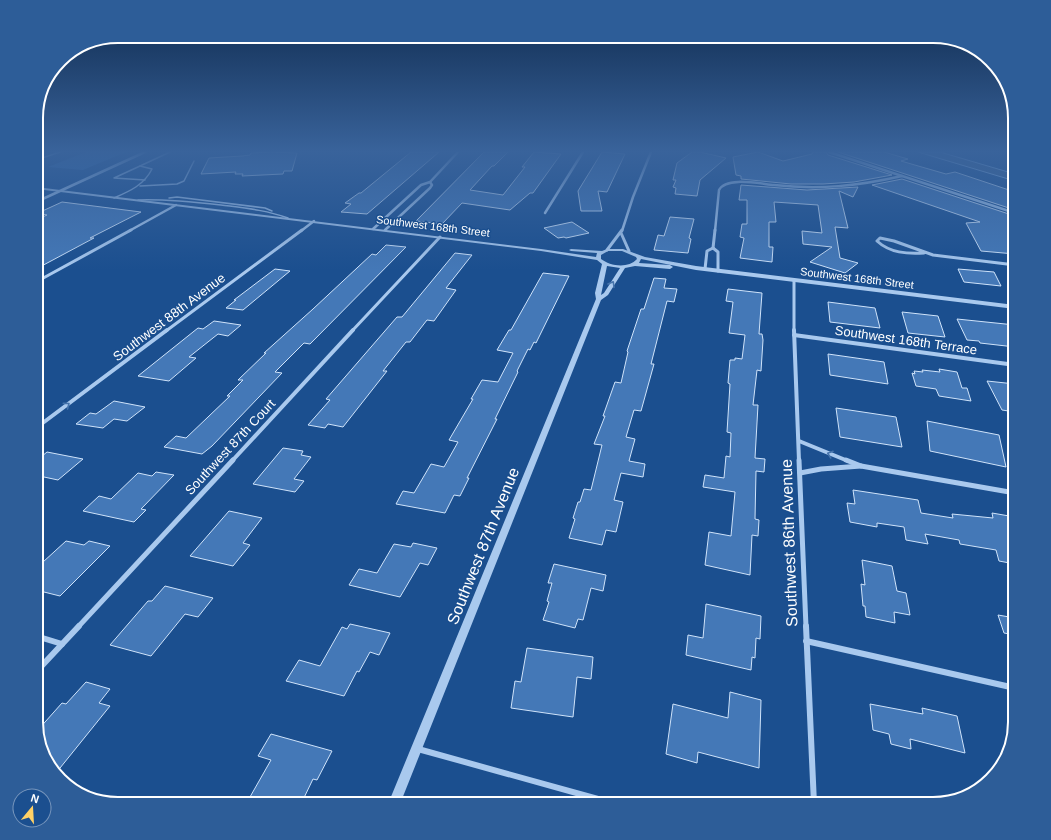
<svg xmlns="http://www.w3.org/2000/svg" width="1051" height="840" font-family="Helvetica,sans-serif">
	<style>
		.green { fill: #2e69ad }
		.water { fill: #3c6290; stroke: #9cc4f0 }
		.building { fill: #4478b7; stroke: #cfe3fa }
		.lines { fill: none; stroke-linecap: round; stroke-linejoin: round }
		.service { stroke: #a9c9ee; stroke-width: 1.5 }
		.minor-far4 { stroke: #a9c9ee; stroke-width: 2.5 }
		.minor-far3 { stroke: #a9c9ee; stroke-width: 3 }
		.minor-far2 { stroke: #a9c9ee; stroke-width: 4 }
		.minor-far1 { stroke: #a9c9ee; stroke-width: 5 }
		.minor { stroke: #a9c9ee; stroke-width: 6 }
		.tertiary { fill: #a9c9ee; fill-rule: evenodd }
		.oneway { stroke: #4674ac }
		.labels { text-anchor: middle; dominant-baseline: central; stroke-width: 3; stroke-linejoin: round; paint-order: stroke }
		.far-street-label { font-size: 11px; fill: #fff; stroke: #1b4f8f }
		.street-label { font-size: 13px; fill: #fff; stroke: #1b4f8f }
		.near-street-label { font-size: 16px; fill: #fff; stroke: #1b4f8f }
		.rim { fill: none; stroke: #fff; stroke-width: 2 }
	</style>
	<rect width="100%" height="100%" fill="#1b4f8f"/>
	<!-- green -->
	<polygon class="green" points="86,152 126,152 83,170 48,167"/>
	<!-- water -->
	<polygon class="water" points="918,152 940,152 1015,174 1015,181"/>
	<!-- building -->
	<g class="building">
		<polygon points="271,152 297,153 292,171 284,171 283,174 242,176 243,174 235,174 236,172 201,174 209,158 242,156 250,155 251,153"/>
		<polygon points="411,152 439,152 367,214 341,212 351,204 345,203 359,193 361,193"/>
		<polygon points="484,152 508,152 494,166 492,166 470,190 503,195 525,167 522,167 534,152 561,154 533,193 530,193 510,210 462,203 442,224 416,221"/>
		<polygon points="602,152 625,154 607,192 598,191 602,211 581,211 578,191"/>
		<polygon points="692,152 700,152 726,158 700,180 697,196 675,194 676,188 673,187 676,180 673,180 677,163"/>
		<polygon points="758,152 783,161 812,154 813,152 826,152 828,155 892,175 854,182 823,184 791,184 741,179 741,176 736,175 733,157"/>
		<polygon points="838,152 884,152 908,159 901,161 946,174 955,172 1015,192 1015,210"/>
		<polygon points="902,179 1015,216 1015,254 981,251 966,223 980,222 872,185"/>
		<polygon points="741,185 807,190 858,187 853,197 839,191 848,228 835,227 840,258 858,263 845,273 810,262 832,247 803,244 802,231 822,233 818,205 774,202 776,222 769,222 769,247 773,247 772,262 740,258 744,238 740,237 742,224 747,224 747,200 739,200"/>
		<polygon points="62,202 141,212 90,238 94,238 36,269 36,220 47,215 38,213"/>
		<polygon points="670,217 694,219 689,238 691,239 688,253 654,250 658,235 664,236"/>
		<polygon points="572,222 589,233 566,238 564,237 558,238 544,228"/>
		<polygon points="386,245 406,247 310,344 304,343 275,372 282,373 212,446 202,454 164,447 176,436 186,438 230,396 227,396 243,380 238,380 266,353 264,353 313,309 372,254 376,255"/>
		<polygon points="455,253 472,255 446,288 456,290 434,321 427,320 410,342 406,342 383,371 387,371 343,427 328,424 325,428 308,425 330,400 326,399 397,317 402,317"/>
		<polygon points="275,269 290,271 243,310 226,308 236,300 234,300"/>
		<polygon points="958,269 994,272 1001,286 964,282"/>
		<polygon points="543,273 569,276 536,343 534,342 530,350 528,349 517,371 518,372 495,419 497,419 467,478 469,478 460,496 454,495 445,513 396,504 403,491 414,493 431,464 444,467 458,442 449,440 473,399 471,399 482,380 498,382 513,353 497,350 509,330 511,330"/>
		<polygon points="654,278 666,279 664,288 677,289 674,302 667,301 651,364 654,364 641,411 634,410 626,437 635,439 629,461 645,464 643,477 621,473 614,500 623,502 616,532 606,530 602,545 569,538 575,519 573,518 578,502 580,502 584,489 591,490 602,445 594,444 605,416 603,416 615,382 621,383 628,352 627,351 641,309 644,309"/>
		<polygon points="728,289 762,293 759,334 762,334 763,340 761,371 757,370 753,405 758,405 755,458 765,459 764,472 756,471 755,519 759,520 758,536 752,535 750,575 705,565 709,532 731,536 735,492 703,487 705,475 724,478 726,456 730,457 731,433 727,432 730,384 728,383 730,360 735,360 735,358 742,359 745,335 729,333 733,302 726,301"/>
		<polygon points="828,302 875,308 880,328 830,322"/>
		<polygon points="902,312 938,316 945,337 908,333"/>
		<polygon points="957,319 1015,325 1015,347 980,343 979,341 967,340"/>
		<polygon points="214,321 241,325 228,336 218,334 189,357 196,358 169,381 138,376 198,328 203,329"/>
		<polygon points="828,354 884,362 888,384 830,375"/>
		<polygon points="939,369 957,372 962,388 967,388 971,401 939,396 936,389 916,386 912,373 915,374 914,371 923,372 922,370 940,372"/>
		<polygon points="987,381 1015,384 1015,412 1002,410"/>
		<polygon points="114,401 145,407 127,421 114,419 103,428 76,424 90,413 96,414"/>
		<polygon points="836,408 896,417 902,447 840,437"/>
		<polygon points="927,421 999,435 1006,467 930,451"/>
		<polygon points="283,448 303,451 301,455 311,457 294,479 304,481 295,492 253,484"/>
		<polygon points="47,452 83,459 58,480 44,477 36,483 36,461"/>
		<polygon points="156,472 174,475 141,509 146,510 134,522 83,511 99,496 111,499 138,473 152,476"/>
		<polygon points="853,490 918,500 921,513 953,518 952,514 993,518 992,513 1015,517 1015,564 999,561 996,550 960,544 959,540 925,534 928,544 906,540 904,527 877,523 877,527 850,522 847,503 855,504"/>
		<polygon points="229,511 262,518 243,543 250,545 233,566 190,556"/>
		<polygon points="66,541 84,545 89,541 110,546 60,596 36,590 36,561 43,562"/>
		<polygon points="413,543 437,548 428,565 420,563 400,597 349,585 359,569 377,573 394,544 411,547"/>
		<polygon points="862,560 892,566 897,591 906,593 910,615 894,612 895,623 866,617 865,606 863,606 861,584 865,585"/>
		<polygon points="554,564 606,575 603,591 591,588 583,620 578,619 575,628 543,620 549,602 547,601 552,583 548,583"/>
		<polygon points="165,586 213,598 198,617 185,614 151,656 110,645 148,601 152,601"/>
		<polygon points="706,604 761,616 760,639 756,638 755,658 752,657 751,670 686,655 688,635 703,638"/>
		<polygon points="998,615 1015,618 1015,635 1004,633"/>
		<polygon points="350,624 390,633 379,655 370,652 359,672 357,671 344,696 286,681 299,660 320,666 342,627 347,629"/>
		<polygon points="527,648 593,657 591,679 577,677 573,717 511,708 515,681 521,682"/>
		<polygon points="86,682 110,689 99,703 110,706 56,773 44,758 37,731 62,703 66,704"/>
		<polygon points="730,692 761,700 759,768 698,752 697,763 666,754 673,704 728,718"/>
		<polygon points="870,704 923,714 922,708 957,716 965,753 910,739 911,749 891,744 889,734 873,730"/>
		<polygon points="271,734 332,751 317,780 313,779 301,804 246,804 271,760 258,756"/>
	</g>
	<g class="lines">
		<!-- service -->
		<g class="service">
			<polyline points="36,160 60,152"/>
			<polyline points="140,166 114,178 145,180"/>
			<polyline points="140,186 177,184 184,181 194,161"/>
			<path d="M114,198C130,191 144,185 152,169L140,166L170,152"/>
			<polyline points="169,198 177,197 265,208 272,211"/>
			<path d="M138,200C166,199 194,202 221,205C244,208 266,210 288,218"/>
		</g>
		<!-- minor-far4 -->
		<g class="minor-far4">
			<polyline points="829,152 1015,213"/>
			<polyline points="36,202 145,152"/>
			<polyline points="545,213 583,152"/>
			<polyline points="373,229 421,185 430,182 458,152"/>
			<polyline points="385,230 430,188 432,185 430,182"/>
			<polyline points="129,231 176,205"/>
			<polyline points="301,231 314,221"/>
			<polyline points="622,231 633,197 651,152"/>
			<path d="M715,231L719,190C726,176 761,184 774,185C819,190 858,186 902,176"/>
		</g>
		<!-- minor-far3 -->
		<g class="minor-far3">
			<polyline points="621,233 629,251"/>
			<polyline points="713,248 715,230"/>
			<polyline points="713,248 718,252 718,271"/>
			<polyline points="607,250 622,230"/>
			<path d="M924,253C907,254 890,253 877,241L880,238L894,241L933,255L1015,265"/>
			<polyline points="705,269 707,251 713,248"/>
			<polyline points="794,280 794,331"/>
			<polyline points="36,282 131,230"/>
			<polyline points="166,331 302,230"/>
			<polyline points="352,331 440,237"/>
		</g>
		<!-- minor-far2 -->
		<g class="minor-far2">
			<polyline points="794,330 799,461"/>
			<polyline points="794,335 1015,365"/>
			<polyline points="36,428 167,330"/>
			<polyline points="799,441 848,461"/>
			<polyline points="232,461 353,330"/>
		</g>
		<!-- minor-far1 -->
		<g class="minor-far1">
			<polyline points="799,460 806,627"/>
			<polyline points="846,460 861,466 1015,493"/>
			<polyline points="800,473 821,469 861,466"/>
			<polyline points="78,627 233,460"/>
		</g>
		<!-- minor -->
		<g class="minor">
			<polyline points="806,626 814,804"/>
			<polyline points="36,636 62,644"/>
			<polyline points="806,641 1015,688"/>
			<polyline points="36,672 79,626"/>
			<polyline points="418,749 616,804"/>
		</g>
		<!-- tertiary -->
		<path class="tertiary" d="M36,187L541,249L596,257L597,253L571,251L569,250L571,249L602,251L607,249H623L645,257L696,266L1015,305V309L696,270L641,259L639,263L670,265L673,267L670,269L635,266L625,268L608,295L601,300L400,804H388L596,299L595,293L602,264L597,260L541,251L36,189ZM608,251H622L636,257L637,259C628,269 610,266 601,259V255ZM607,266L620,268L604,293L601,295Z"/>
	</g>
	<!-- one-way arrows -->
	<defs><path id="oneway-chevron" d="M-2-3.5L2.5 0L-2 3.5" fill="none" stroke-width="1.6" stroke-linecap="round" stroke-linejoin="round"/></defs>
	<g class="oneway">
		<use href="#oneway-chevron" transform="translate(612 284) rotate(-60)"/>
		<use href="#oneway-chevron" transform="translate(67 405) rotate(-37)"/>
		<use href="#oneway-chevron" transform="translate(830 454) rotate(-161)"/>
	</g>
	<!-- sky -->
	<linearGradient id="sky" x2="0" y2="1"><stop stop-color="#0f2b4f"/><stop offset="0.56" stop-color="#39639b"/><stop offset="1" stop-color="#39639b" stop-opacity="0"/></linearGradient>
	<rect width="1051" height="270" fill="url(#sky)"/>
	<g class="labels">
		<!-- far-street labels -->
		<g class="far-street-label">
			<text transform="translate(433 226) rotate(7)">Southwest 168th Street</text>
			<text transform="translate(857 278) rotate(7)">Southwest 168th Street</text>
		</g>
		<!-- street labels -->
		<g class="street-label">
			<text transform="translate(169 317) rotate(-37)">Southwest 88th Avenue</text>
			<text transform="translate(906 340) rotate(8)">Southwest 168th Terrace</text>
			<text transform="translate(230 447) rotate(-47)">Southwest 87th Court</text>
		</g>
		<!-- near-street labels -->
		<g class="near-street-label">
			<text transform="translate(789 543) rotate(-92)">Southwest 86th Avenue</text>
			<text transform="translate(483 546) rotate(-68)">Southwest 87th Avenue</text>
		</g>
	</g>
	<!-- crop -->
	<path d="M0 0H1051V840H0ZM118 43H933A75 75 0 0 1 1008 118V722A75 75 0 0 1 933 797H118A75 75 0 0 1 43 722V118A75 75 0 0 1 118 43Z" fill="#2d5d98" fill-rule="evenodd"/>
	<path class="rim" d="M118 43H933A75 75 0 0 1 1008 118V722A75 75 0 0 1 933 797H118A75 75 0 0 1 43 722V118A75 75 0 0 1 118 43Z"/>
	<!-- north arrow -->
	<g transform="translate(32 808) rotate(18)"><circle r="19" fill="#1b4f8f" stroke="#7695bc"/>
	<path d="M0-3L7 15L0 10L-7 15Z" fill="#ffd166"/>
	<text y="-6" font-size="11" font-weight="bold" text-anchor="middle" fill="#ffffff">N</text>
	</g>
</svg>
